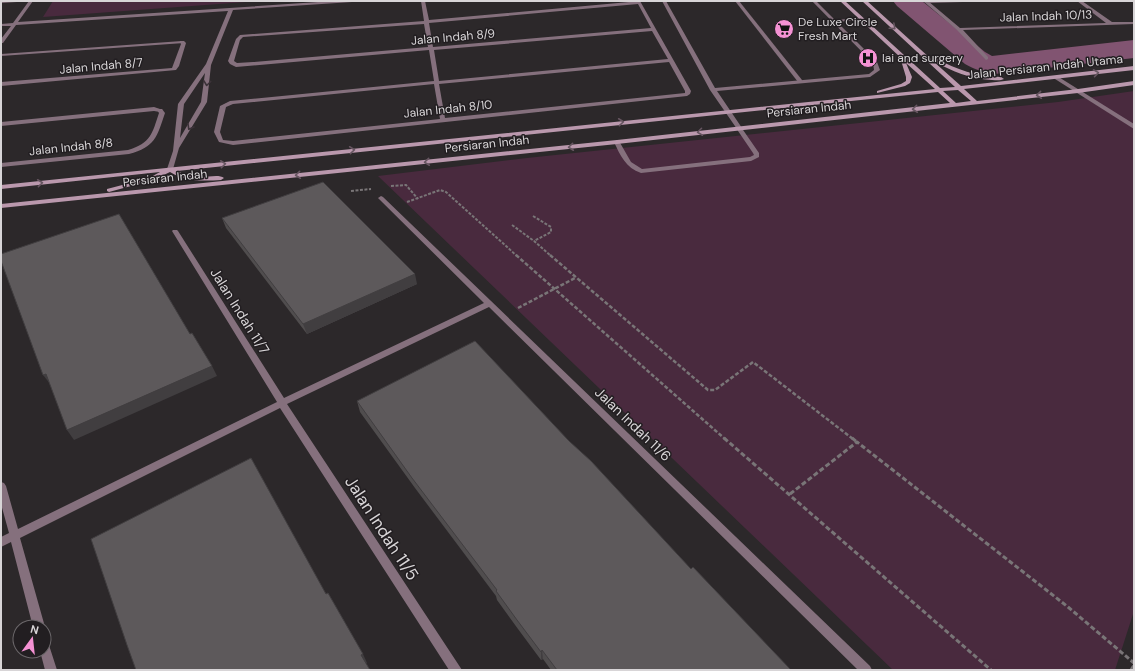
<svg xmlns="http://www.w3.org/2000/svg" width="1135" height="671" font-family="'DM Sans',sans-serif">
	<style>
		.green { fill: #492a3e }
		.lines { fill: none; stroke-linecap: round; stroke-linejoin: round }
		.river { fill: #815471; fill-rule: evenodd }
		.path-far2 { stroke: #797577; stroke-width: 2; stroke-dasharray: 3 1.5; stroke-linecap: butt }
		.path-far1 { stroke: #797577; stroke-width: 2.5; stroke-dasharray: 4 2; stroke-linecap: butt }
		.path { stroke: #797577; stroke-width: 3; stroke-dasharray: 5 2.5; stroke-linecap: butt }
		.lane { fill: #85707d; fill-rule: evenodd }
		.street { fill: #85707d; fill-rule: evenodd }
		.secondary { fill: #ba98ad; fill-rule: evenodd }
		.wall { fill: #504d4e }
		.shaded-wall { fill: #413e40 }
		.building { fill: #5d595b; stroke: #413e40 }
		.oneway { stroke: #665560 }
		.oneway2 { stroke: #3b3238 }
		.labels { text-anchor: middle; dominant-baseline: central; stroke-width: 3; stroke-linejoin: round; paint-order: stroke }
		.far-street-label { font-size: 12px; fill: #d8d5d7; stroke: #221e21 }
		.far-poi-label { font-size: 12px; fill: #d8d5d7; stroke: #221e21; text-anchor: start }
		.street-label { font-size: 14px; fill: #d8d5d7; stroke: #221e21 }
		.near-street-label { font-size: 17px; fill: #d8d5d7; stroke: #221e21 }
	</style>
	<rect width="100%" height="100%" fill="#2c282a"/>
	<!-- green -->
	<g class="green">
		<polygon points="53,1 260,1 43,17"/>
		<polygon points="1134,91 1134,611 1115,670 893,670 378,176 527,158 1058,102"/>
	</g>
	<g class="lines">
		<!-- river -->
		<path class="river" d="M893,1H922L985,52L992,56L1134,40V58L995,74C984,72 975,70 965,64L897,6Z"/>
		<!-- path-far2 -->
		<g class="path-far2">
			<polyline points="391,186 406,185 418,199"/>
			<polyline points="351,191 371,189"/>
			<polyline points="407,202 440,190 446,192 517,256"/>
			<polyline points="533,216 551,227 551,232 534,241"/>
			<polyline points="512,225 534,241 551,256"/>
		</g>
		<!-- path-far1 -->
		<g class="path-far1">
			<polyline points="516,255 725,439"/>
			<polyline points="550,255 708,390 715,390 753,362 853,439"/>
			<polyline points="518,308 575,278"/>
		</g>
		<!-- path -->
		<g class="path">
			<polyline points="724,438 991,670"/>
			<polyline points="852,438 857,442"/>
			<polyline points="790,494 857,442 1068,607 1134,663"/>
			<polyline points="1131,670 1134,665"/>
		</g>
		<!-- lane -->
		<g class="lane">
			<polygon points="1,1 19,1 17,2 1,3"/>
			<polygon points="735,1 739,1 802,80 802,82 798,82"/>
			<polygon points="925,1 965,1 963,2 926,3 924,2"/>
			<polygon points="861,18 863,19 863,20 834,22 832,21 834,20"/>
			<polygon points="182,41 184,41 184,43 1,56 1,54"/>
			<polygon points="154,107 163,110 160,112 154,111 1,126 1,122"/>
			<path d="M739,126L741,127L759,153V157L751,161L641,173C626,168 620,155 614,142L617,140L619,141L631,162L642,169L750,157L754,155L753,153L736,128Z"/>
		</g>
		<!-- street -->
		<g class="street">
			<path d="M29,1H33L18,22L333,1H354L352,2L233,10L211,65L207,102L179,148L173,169L170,171L167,169L173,151L178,104L206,64L228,11L16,25L3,43H1V39L11,26H1V24L13,23ZM205,73L201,102L180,138L184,104Z"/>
			<path d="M421,1H425L429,20L640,1L691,91L690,94L687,96L233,145L219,142L214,132L220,106L230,101L434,81L429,50L236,67L230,64L228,61L236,39L240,35L424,21ZM638,4L651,28L433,47L429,23ZM424,24L428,47L253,62L237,63L234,61L240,40L243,37ZM652,31L668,59L439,81L434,50ZM669,62L685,91V93L445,118L439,84ZM434,84L440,119L233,141L223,140L220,132L226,107L233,104Z"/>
			<polygon points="662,1 666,1 715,88 869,74 874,70 873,63 812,1 816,1 877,62 880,70 870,77 717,91 742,128 737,129 710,90"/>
			<polygon points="923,1 928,1 960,28 1106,23 1077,1 1082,1 1112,22 1134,22 1134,24 963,30 988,57 988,59 986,60 957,30"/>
			<polygon points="180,41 184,41 186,43 179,66 176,70 1,86 1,82 172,68 181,44 180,42"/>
			<polygon points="1057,76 1134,124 1134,129 1055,79 1054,78"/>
			<path d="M158,109H162L165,113C157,137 155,147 129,154L1,167V163L128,150C151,143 152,134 159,113L157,110Z"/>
			<polygon points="381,196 383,197 870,666 872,670 858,670 489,307 287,404 462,670 449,670 280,408 20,538 45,627 44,628 44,627 33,627 11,542 1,547 1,537 9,533 1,504 1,482 4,483 6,486 18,529 277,402 172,231 173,230 177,230 178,231 284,398 484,303 379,199 378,198"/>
			<polygon points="44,640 48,642 57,670 45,670 40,651 44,651"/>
		</g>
		<!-- secondary -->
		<path class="secondary" d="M840,1H845L940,88L955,87L862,1H867L931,59L935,58C958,70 975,76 1001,77L1004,79C1000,81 996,80 992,80C970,79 952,71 933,61L961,86L1134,66V70L964,89L977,101L1078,89L1134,81V85L1078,93L617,144L1,208V204L617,140L950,103L938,92L177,171C185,175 193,177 202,177C209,177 219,174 224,178L221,180C204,181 185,182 170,172L153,180L109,192L107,191V189L149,178L160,172L1,189V185L935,89L906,63L912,77L910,83L905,86L877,93V91L901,84L906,81V77L900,57ZM958,90L971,101L956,103L943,91Z"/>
	</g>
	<!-- wall -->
	<g class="wall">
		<polygon points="222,218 417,284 307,334 226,228"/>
		<polygon points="357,401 569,441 691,569 791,670 551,670 543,659 541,660 518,629 497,600 496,596 415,488 360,412"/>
	</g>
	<!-- shaded-wall -->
	<g class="shaded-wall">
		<polygon points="415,274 417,284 307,334 303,324"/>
		<polygon points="212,366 217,376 74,440 67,430"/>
		<polygon points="46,374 51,385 43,375"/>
		<polygon points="542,650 543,659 541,660 541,652"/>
		<polygon points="363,654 367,663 365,663 361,655"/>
	</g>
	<!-- building -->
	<g class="building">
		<polygon points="323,182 415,274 303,324 222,218"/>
		<polygon points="119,214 190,334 192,333 212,366 67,430 46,374 43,375 1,261 1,254"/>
		<polygon points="475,341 569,441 591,461 691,569 693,567 791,670 557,670 542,650 541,652 517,620 496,591 497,590 412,478 357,401"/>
		<polygon points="251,458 326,594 328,593 363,654 361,655 370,670 136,670 127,645 91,539"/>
	</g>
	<!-- one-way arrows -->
	<defs><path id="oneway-chevron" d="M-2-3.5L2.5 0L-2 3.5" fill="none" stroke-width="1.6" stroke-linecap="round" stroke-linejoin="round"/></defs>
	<g class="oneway">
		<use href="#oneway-chevron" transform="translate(893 27) rotate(42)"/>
		<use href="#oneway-chevron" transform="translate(1096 73) rotate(-8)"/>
		<use href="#oneway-chevron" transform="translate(1039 95) rotate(174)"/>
		<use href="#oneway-chevron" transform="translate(915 109) rotate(174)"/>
		<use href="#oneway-chevron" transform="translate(621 122) rotate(-6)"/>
		<use href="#oneway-chevron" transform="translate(700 132) rotate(173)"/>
		<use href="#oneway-chevron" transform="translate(571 147) rotate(174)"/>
		<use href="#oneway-chevron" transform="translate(352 150) rotate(-6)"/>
		<use href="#oneway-chevron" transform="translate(427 162) rotate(174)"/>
		<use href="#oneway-chevron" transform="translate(223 164) rotate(-6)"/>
		<use href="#oneway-chevron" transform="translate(298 175) rotate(174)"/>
		<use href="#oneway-chevron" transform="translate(40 183) rotate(-6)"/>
	</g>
	<g class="oneway2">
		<use href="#oneway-chevron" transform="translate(207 83) rotate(97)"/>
		<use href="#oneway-chevron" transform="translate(190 127) rotate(120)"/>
	</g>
	<!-- icons -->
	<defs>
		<symbol id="supermarket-disc" viewBox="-11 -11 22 22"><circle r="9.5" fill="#f491d3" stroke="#221e21"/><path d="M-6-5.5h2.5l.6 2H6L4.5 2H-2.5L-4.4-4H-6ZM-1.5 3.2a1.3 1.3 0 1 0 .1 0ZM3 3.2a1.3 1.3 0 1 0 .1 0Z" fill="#111"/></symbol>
		<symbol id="hospital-disc" viewBox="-11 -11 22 22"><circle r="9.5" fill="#f491d3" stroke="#221e21"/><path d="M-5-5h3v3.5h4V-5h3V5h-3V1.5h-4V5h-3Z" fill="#111"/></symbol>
	</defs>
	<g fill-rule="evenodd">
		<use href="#supermarket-disc" x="773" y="18" width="22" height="22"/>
		<use href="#hospital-disc" x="857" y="47" width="22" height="22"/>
	</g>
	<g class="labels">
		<!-- far-street labels -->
		<g class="far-street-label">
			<text transform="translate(1046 16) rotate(-2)">Jalan Indah 10/13</text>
			<text transform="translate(453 37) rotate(-5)">Jalan Indah 8/9</text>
			<text transform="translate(101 66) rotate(-5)">Jalan Indah 8/7</text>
			<text transform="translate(1045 67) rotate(-6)">Jalan Persiaran Indah Utama</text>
			<text transform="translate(448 109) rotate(-6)">Jalan Indah 8/10</text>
			<text transform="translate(809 109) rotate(-6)">Persiaran Indah</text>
			<text transform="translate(487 144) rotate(-6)">Persiaran Indah</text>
			<text transform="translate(71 147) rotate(-6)">Jalan Indah 8/8</text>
			<text transform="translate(165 178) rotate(-6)">Persiaran Indah</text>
		</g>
		<!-- far-poi labels -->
		<g class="far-poi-label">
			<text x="798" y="22">De Luxe Circle<tspan x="798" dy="14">Fresh Mart</tspan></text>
			<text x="882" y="58">lai and surgery</text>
		</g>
		<!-- street labels -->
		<g class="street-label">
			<text transform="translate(240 311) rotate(58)">Jalan Indah 11/7</text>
			<text transform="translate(633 424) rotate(44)">Jalan Indah 11/6</text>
		</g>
		<!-- near-street labels -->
		<g class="near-street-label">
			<text transform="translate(382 528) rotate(57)">Jalan Indah 11/5</text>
		</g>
	</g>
	<!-- border -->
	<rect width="1135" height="671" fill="none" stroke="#d8d5d7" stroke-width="4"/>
	<!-- north arrow -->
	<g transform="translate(32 639) rotate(15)"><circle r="19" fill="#221e21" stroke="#6b676a"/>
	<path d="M0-3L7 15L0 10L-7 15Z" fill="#f491d3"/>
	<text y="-6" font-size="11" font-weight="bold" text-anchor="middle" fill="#d8d5d7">N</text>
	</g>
</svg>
